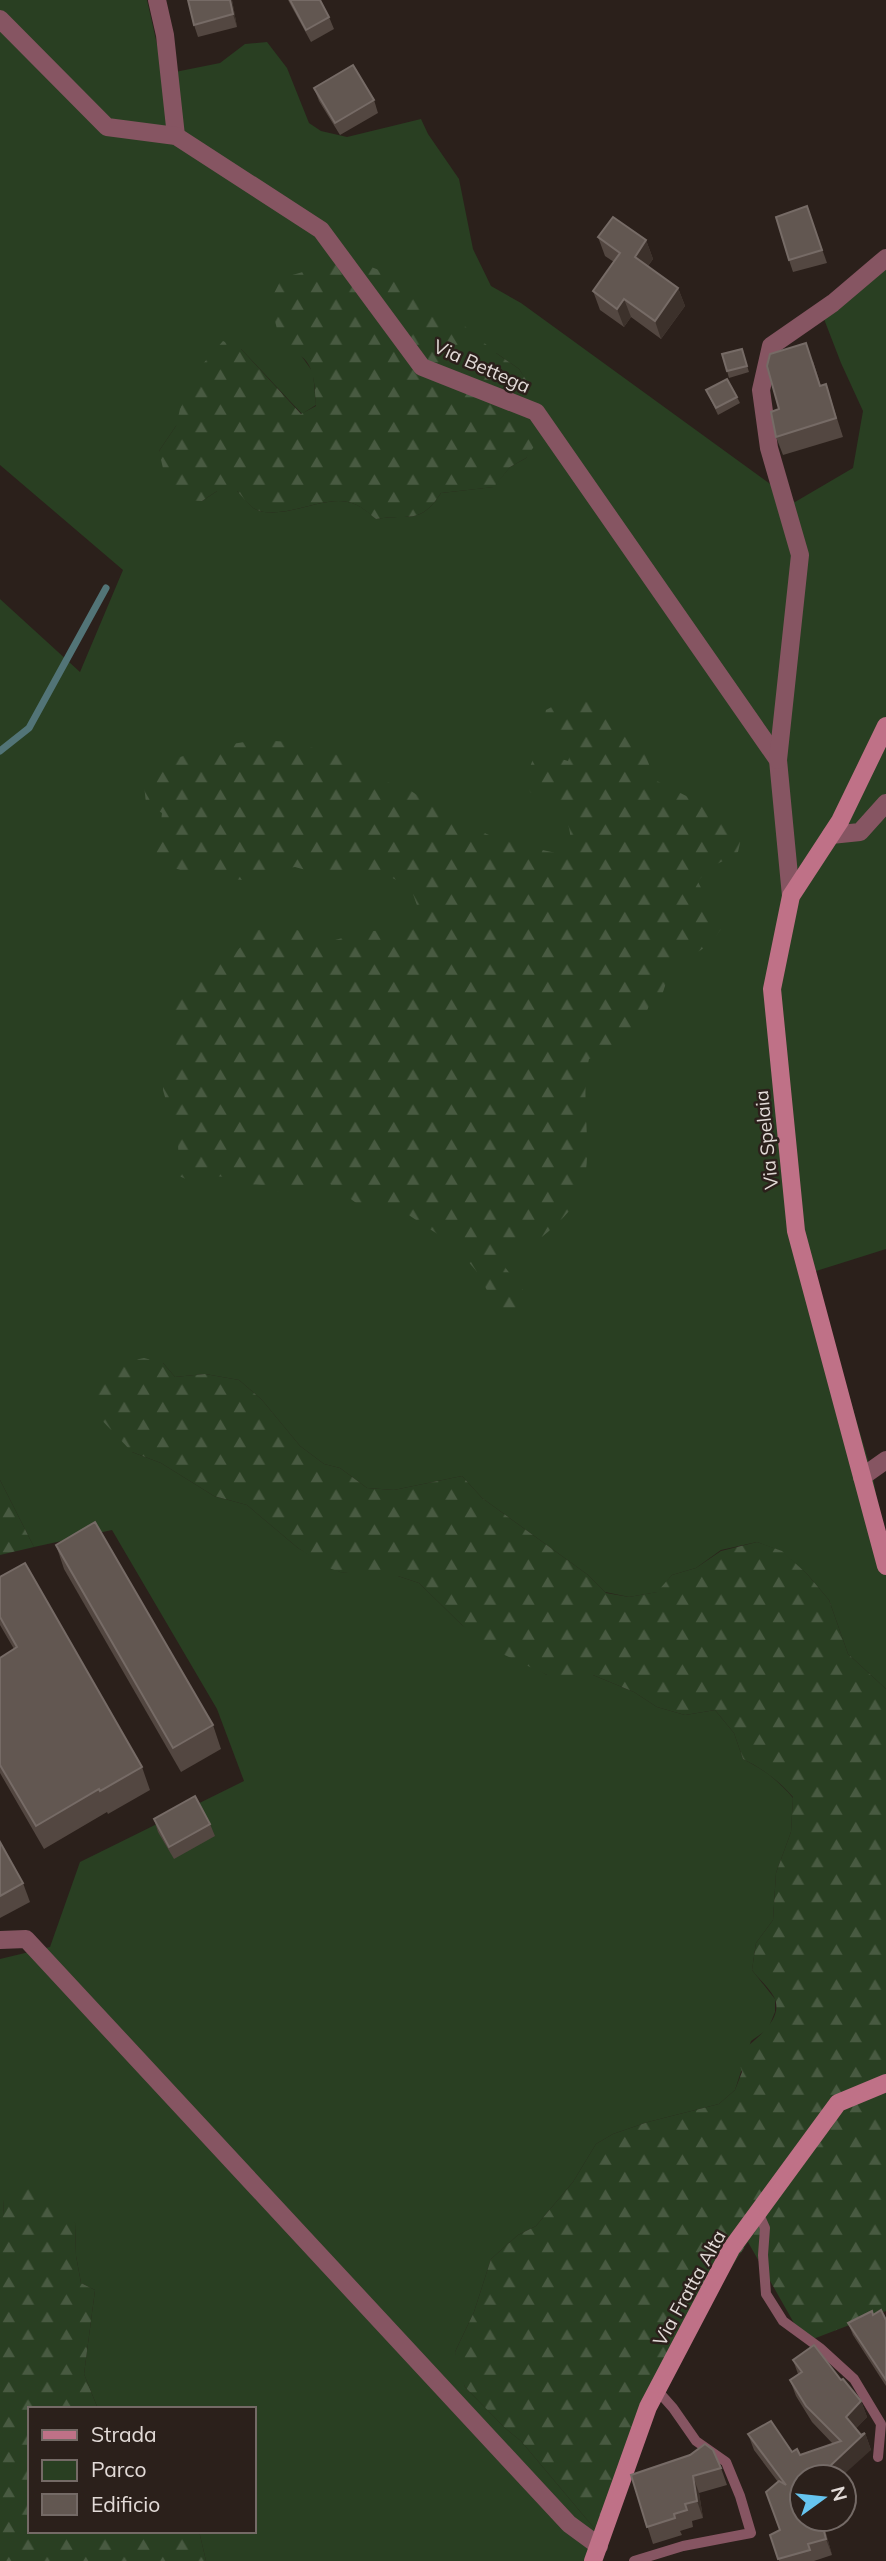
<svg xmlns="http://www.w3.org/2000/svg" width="886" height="2561" font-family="Mulish,sans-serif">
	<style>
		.green { fill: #293f22; fill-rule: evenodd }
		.forest { fill: url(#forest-firs) }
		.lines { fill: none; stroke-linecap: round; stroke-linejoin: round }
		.stream { stroke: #527477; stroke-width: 7 }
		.lane { stroke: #865562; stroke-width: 10 }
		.street { stroke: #865562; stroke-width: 18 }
		.secondary { stroke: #bf7187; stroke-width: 18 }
		.wall { fill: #534741 }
		.shaded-wall { fill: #3c312b }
		.building { fill: #625751; stroke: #766b66; stroke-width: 2 }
		.labels { text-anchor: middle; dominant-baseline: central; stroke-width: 5; stroke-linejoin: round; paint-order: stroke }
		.street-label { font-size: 19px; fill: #e2dad7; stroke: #2b201b }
	</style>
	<defs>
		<pattern id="forest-firs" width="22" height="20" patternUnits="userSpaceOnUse" patternTransform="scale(1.75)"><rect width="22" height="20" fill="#293f22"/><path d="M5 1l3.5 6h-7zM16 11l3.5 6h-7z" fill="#485a41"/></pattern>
	</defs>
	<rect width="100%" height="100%" fill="#2b201b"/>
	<!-- green -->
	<path class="green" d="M0,0H147L161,62L175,72L220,63L245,44L267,42L287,68L309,123L321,131L347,137L421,119L428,134L459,179L473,249L491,286L521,303L795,502L853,468L863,411L841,363L824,319L886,268V1249L813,1272L873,1477L886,1551V1689L848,1654L829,1600L807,1574L781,1551L757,1542L721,1550L696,1568L672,1575L658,1592L629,1597L605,1592L588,1575L482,1498L462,1476L394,1490L367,1488L340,1468L324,1464L300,1446L262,1400L239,1380L205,1374L175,1377L163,1363L132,1452L161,1463L214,1496L247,1505L298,1548L340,1572L398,1576L419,1583L462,1625L547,1675H593L634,1692L657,1707L685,1715L715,1710L734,1733L743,1759C763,1769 778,1780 793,1798L791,1832L776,1873L773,1920L756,1943L752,1970L775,1999V2012L768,2029L751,2041L735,2090L719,2104L648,2122L613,2134L596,2144L573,2182L536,2226L518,2235L491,2259L474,2312L455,2352L465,2387L505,2428L521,2441L600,2535L588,2561H206L199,2531H254V2409H98L84,2374L95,2290L81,2283L76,2256L75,2223L4,2200L3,2217L0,2218V1959L50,1947L80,1862L244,1781L217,1709L112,1530L34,1547L0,1480V599L80,672L123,570L0,465ZM241,349L302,414L316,405L313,372L300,354L496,353L519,369L547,415L526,458L510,467L493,487L441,493C419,526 410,513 376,519C368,512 359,504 348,502C322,496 283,520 257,510C250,507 243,496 237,491H217L202,501L159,451L176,426Z"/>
	<!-- forest -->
	<g class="forest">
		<path d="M334,263L366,265L379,270L447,311L496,353L519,369L540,401L549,425L526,458L510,467L494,487L441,493C419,526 410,513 376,519C367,512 359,504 348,502C322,496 282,520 257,510C250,507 242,496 237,491H217L202,501L180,500L168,490L159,451L176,426L180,409L201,366L223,341L241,349L301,414L316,406C314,381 316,358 288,350L277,329L270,301L282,278Z"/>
		<path d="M578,699L595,700L615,729L632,732L642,746L655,780L733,820L742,834L738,852C721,864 710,864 698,882L706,897L717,910L721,929L711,943L682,963L668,977L662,995L652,998L643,1021L623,1050L606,1052L589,1059C578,1100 598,1165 577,1200C568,1215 552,1229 538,1240H521L506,1249L504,1266L526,1294L524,1311L507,1315L494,1304L478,1273L454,1245L395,1206L376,1208L359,1205L330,1184L296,1191L277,1192L261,1185L244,1184L228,1177L211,1176L195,1183L179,1176L178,1142L163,1090L164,1072L172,1057L177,1040L163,1008L173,993L199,969L214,961L232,956L257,930C287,928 301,927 328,942L364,932L383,930L399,934L416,928L419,911L413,894L400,882L385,874L368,872L331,877L295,867L276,870L242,880L189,873L157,862L152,845L160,830L162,813L146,803L144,785L155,772L169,761L203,749L256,740L292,742L345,757L374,777L411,791L455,820L489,835L524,839L538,849L556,853L571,844C570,808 555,810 530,792L527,774L534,757L551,756L568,761L574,745L557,739L542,728L546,710L561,702Z"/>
		<path d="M144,1358L163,1363L175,1377L205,1374L239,1380L262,1400L300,1446L324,1464L340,1468L367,1488L394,1490L462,1476L482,1498L588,1575L606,1593L629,1597L657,1592L672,1575L696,1568L721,1551L757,1542L782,1551L807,1574L829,1600L848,1654L886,1689V2311L813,2339L794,2323L748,2242L677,2350L600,2535L521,2441L505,2428L465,2387L457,2368L455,2352L474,2312L491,2259L518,2235L536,2226L573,2182L596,2144L613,2134L648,2122L719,2104L735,2090L742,2072L737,2056C750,2042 786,2021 774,1997C769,1988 759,1979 752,1970L756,1943L773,1920L776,1873L791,1832L793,1797C778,1780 763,1769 743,1759L734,1733L715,1710L685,1715L657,1707L634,1692L593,1675H547L492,1649L462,1625L419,1583L398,1576H372L340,1572L329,1568L298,1548L247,1505L214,1496L161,1463L132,1452L95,1413L96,1391L125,1362Z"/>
		<polygon points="0,1480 34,1547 0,1555"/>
		<polygon points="26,2183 52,2195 75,2223 76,2256 81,2283 95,2290 84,2374 98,2409 30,2409 30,2531 199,2531 206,2561 0,2561 0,2218 3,2216 4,2200 11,2187"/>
	</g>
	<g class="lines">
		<!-- stream -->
		<polyline class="stream" points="0,751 29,728 106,588"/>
		<!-- lane -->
		<g class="lane">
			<polyline points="758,2212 765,2228 763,2255 766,2294 783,2321 820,2348 854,2379 881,2424 878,2457"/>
			<polyline points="634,2561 683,2546 751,2533 740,2496 726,2462 696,2441 673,2408 657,2390"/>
		</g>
		<!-- street -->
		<g class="street">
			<polyline points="157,0 165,35 176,136"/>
			<polyline points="0,19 107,127 176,136 321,230 422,367 536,412 778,760 791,896"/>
			<polyline points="778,760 800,555 769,448 761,390 771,346 833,303 886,258"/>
			<polyline points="831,835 860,832 886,803"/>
			<polyline points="862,1477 886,1460"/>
			<polyline points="0,1940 26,1939 569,2524 599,2546"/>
		</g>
		<!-- secondary -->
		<g class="secondary">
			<polyline points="886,726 840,821 791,896 772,989 796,1231 886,1566"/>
			<polyline points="593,2561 648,2407 731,2249 838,2103 886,2083"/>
		</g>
	</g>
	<!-- wall -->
	<g class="wall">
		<polygon points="232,0 237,27 198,37 194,25"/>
		<polygon points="288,0 320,0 329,17 334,29 311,42"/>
		<polygon points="314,88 374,100 378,113 340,135 319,101"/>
		<polygon points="807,206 827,263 793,272 789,260"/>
		<polygon points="598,237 646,240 653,259 648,266 678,288 685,306 661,339 631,317 624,327 600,310 593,291 614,262 605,256"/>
		<polygon points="742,349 749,372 729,378 727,371"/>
		<polygon points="813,361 821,386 826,384 843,437 783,455 776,437 779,409"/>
		<polygon points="706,390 737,397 740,403 718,415"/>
		<polygon points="56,1545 213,1725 221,1749 181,1772 64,1569"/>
		<polygon points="0,1577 142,1767 150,1790 108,1814 107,1812 44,1849 0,1773 0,1658 14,1649 0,1625"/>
		<polygon points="154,1819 210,1824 215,1836 174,1859 158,1832"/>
		<polygon points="0,1842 23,1883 30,1902 0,1918"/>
		<polygon points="873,2315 886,2320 886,2386 853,2335 848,2323"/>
		<polygon points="793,2360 841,2380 861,2401 867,2417 856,2428 861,2435 865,2433 871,2450 802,2477 802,2519 822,2519 832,2555 814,2561 779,2561 770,2535 780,2530 778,2482 754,2450 748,2434 800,2455 833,2444 812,2422 796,2396 790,2380 798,2374"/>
		<polygon points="721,2468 727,2485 699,2493 703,2518 692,2521 693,2527 680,2531 682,2535 653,2544 631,2475"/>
		<polygon points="844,2484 850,2500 844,2502"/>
	</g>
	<!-- shaded-wall -->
	<g class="shaded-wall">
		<polygon points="230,0 232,0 237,27 233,14"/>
		<polygon points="646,240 653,259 641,275 635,257"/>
		<polygon points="678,288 685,306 661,339 655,321"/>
		<polygon points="624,299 631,317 624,327 617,309"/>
		<polygon points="861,2401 867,2417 852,2433 846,2417"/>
		<polygon points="865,2433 871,2450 841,2477 834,2477 830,2466"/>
		<polygon points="693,2476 699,2493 703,2518 697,2501"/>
		<polygon points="821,2519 822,2519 832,2555 826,2539"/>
	</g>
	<!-- building -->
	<g class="building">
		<polygon points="188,0 230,0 233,14 194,25"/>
		<polygon points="290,0 320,0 329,17 306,30"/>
		<polygon points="353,65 374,100 335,123 314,88"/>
		<polygon points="807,206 822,250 789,260 776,217"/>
		<polygon points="613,217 646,240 635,257 678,288 655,321 624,299 617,309 593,291 620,253 598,237"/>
		<polygon points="806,343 820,386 826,384 836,418 776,437 771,412 779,409 767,366 770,354"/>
		<polygon points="742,349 747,366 727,371 722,354"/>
		<polygon points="727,379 737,397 716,408 706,390"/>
		<polygon points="95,1522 213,1725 173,1748 56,1545"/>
		<polygon points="25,1563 142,1767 100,1791 99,1789 36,1826 0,1765 0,1658 17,1647 0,1617 0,1577"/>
		<polygon points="195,1796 210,1824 169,1847 154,1819"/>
		<polygon points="0,1842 23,1883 0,1896"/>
		<polygon points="881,2310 886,2320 886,2380 848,2323 872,2311 873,2315"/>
		<polygon points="814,2345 841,2380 843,2379 861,2401 846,2417 861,2435 865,2433 830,2466 839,2477 802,2477 802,2519 821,2519 826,2539 808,2544 810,2550 778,2559 770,2535 780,2530 766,2492 779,2481 786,2485 748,2434 771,2421 792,2452 797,2449 800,2455 841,2441 806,2406 790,2380 802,2372 793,2360"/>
		<polygon points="705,2444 713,2450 721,2468 693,2476 697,2501 685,2504 687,2510 674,2514 675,2518 647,2527 631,2475 690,2455"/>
	</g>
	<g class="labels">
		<!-- street labels -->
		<g class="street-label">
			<text transform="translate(482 366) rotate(24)">Via Bettega</text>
			<text transform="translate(766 1140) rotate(-96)">Via Spelaia</text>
			<text transform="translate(689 2288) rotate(-61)">Via Fratta Alta</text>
		</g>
	</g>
	<!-- legend -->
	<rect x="28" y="2407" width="228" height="126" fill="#2b201b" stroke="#746a66" stroke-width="2"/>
	<rect x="42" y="2430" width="35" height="10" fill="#bf7187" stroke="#746a66" stroke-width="2"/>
	<text x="91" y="2442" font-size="21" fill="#e2dad7">Strada</text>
	<rect x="42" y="2460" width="35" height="21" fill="#293f22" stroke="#746a66" stroke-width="2"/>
	<text x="91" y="2477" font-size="21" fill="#e2dad7">Parco</text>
	<rect x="42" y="2494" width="35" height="21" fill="#625751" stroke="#746a66" stroke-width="2"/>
	<text x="91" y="2512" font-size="21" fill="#e2dad7">Edificio</text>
	<!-- north arrow -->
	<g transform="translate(823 2498) rotate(75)"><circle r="33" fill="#2b201b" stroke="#746a66" stroke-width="2"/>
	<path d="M0-5L12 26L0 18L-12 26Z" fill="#66c4ef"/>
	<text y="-10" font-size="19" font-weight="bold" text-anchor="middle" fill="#e2dad7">N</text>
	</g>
</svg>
